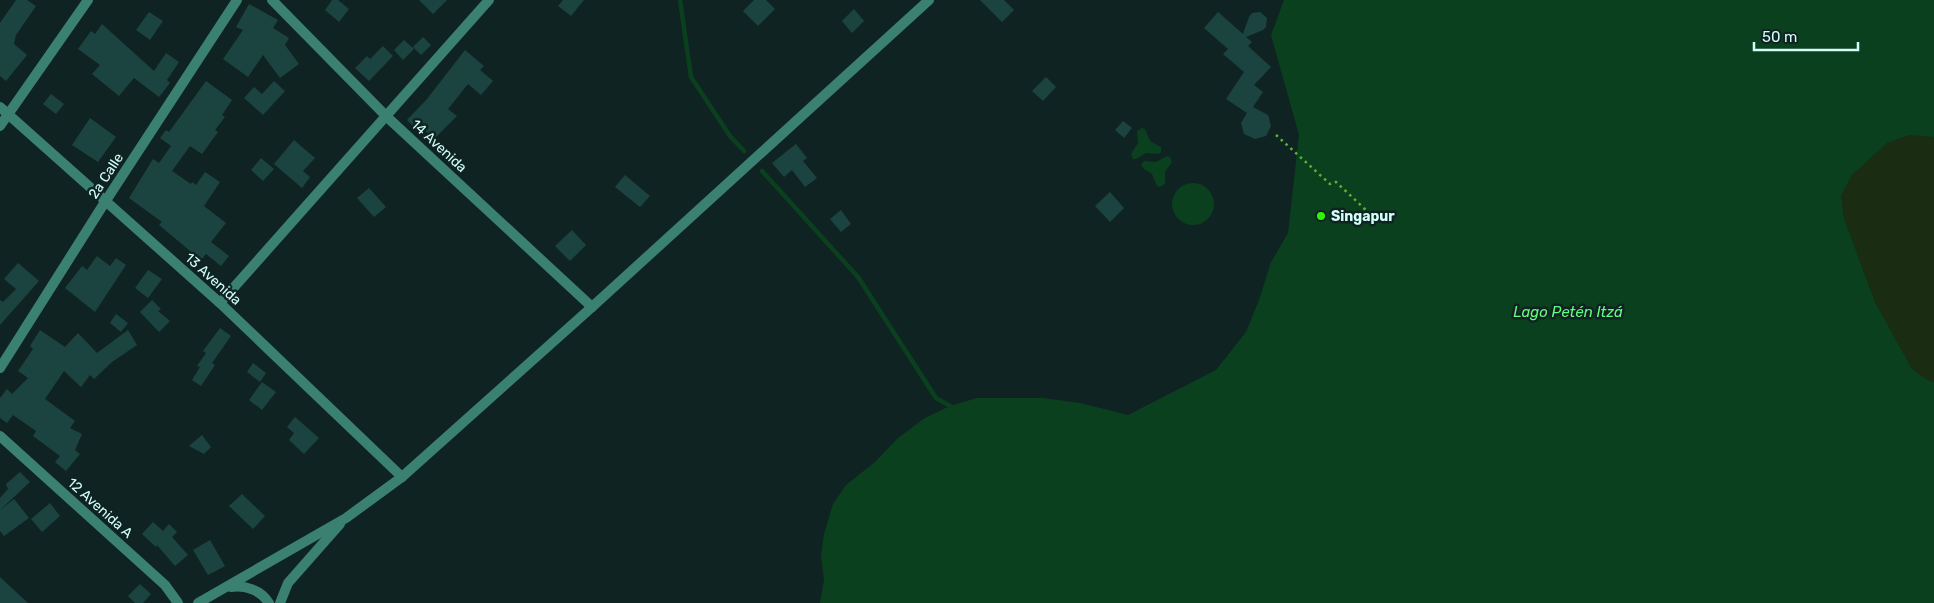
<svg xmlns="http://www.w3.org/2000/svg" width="1934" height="603" font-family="Rubik,sans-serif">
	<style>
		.green { fill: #1a2d12 }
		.water { fill: #0b401f }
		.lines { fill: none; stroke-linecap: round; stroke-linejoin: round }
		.stream { stroke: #0b401f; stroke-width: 4.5 }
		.building { fill: #1b4441 }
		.path { stroke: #5cb232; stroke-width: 2.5; stroke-dasharray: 2.5 4; stroke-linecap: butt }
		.street { stroke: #3b8171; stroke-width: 10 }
		.poi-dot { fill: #2ef607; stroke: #0f2322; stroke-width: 2 }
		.labels { text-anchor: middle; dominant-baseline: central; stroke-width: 5; stroke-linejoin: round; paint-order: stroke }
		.street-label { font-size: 14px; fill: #d3fef7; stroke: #0f2322 }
		.poi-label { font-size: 14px; font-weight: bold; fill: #d3fef7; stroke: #0f2322; text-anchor: start }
		.water-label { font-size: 15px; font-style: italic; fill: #64fb81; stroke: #0f2322 }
	</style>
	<rect width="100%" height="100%" fill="#0f2322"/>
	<!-- green -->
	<polygon class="green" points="1910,135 1934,137 1934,382 1927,380 1912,369 1875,302 1844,218 1841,196 1852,175 1862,165 1887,143"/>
	<!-- water -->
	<g class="water">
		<polygon points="1284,0 1934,0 1934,137 1910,135 1887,143 1852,175 1841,196 1844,218 1875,302 1912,369 1927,380 1934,382 1934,603 820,603 824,580 821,556 824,534 833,504 846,485 875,462 898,438 925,418 950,406 977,398 1043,398 1080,403 1128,415 1216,370 1246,332 1259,300 1271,262 1288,233 1299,135 1271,35"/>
		<polygon points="1142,128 1145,129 1150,141 1161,147 1161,152 1159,154 1146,153 1136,159 1133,159 1131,154 1138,143 1137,131"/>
		<polygon points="1167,156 1170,157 1172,162 1165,172 1165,184 1160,187 1157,186 1152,174 1144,169 1141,165 1144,161 1156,162"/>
		<circle cx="1193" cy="204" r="21"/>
	</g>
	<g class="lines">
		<!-- stream -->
		<g class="stream">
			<polyline points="680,0 691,77 730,136 744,151"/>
			<polyline points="762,171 858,277 936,398 950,406"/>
		</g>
	</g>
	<!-- building -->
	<g class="building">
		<polygon points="16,0 27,0 36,6 16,35 14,44 27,55 6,81 0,76 0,23"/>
		<polygon points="332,0 338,0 349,9 339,22 325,10"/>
		<polygon points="419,0 447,0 433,14"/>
		<polygon points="563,0 584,0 571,16 558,6"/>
		<polygon points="754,0 766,0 775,9 758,26 743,11"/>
		<polygon points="980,0 1004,0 1014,10 1002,22"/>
		<polygon points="249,4 278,20 273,28 289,38 285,45 299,64 280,78 263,55 248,77 223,59 243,30 236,27"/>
		<polygon points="854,9 864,21 852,33 842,21"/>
		<polygon points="149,12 163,21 150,40 136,30"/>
		<polygon points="1218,12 1243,34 1249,17 1252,13 1260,12 1267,18 1266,27 1263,30 1246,37 1252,42 1248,46 1271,67 1254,85 1263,92 1253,107 1268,115 1271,126 1266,136 1255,139 1244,134 1241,123 1247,113 1226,99 1244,72 1223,54 1228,49 1204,28"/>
		<polygon points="102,24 154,71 166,53 179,62 167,80 170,83 159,97 134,78 119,96 92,74 100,65 78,49 91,31 95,34"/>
		<polygon points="423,37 431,45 421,55 413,47"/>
		<polygon points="404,40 414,49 403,60 394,50"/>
		<polygon points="383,46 393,56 369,81 355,68 367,56 370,59"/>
		<polygon points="465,50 484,66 480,70 493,81 481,95 468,84 448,109 457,116 434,139 418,124 414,127 407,120 427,99"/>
		<polygon points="1046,77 1056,87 1043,101 1032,91"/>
		<polygon points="206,81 232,100 222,115 225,117 215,130 218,132 202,154 190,146 172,171 191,184 192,182 196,185 205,172 220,182 204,206 226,223 211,242 229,256 221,266 206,254 201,260 159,225 162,222 129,198 153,159 159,163 171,146 160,138 166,130 169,132"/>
		<polygon points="274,81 285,91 263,115 244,98 254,87 262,94"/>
		<polygon points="51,94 64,104 56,114 43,104"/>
		<polygon points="90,118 116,137 98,162 72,145"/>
		<polygon points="1123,121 1132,128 1124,138 1115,130"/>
		<polygon points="294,140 315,158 303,171 310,177 302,188 274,164"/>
		<polygon points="796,144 807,158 803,161 817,178 805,187 792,170 784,177 772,163"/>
		<polygon points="261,158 274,169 263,181 251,170"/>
		<polygon points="625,175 650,196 640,207 615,187"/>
		<polygon points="369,188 386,207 374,217 357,198"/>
		<polygon points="1110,192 1124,208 1110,222 1095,206"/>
		<polygon points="841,210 851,224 841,232 830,219"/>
		<polygon points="572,230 586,245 570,261 555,246"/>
		<polygon points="97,256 110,266 116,258 126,265 95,312 65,288 82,266 87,270"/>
		<polygon points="18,263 39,281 0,325 0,300 3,302 16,289 4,279"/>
		<polygon points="148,270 162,279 148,298 135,288"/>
		<polygon points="152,300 161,309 158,311 170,321 159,332 140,312"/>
		<polygon points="116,314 128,323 121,332 110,323"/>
		<polygon points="220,328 231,336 212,363 215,365 201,386 192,380 200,367 197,366 206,353 203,351"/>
		<polygon points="40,330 65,347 78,333 97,353 128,330 137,345 112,362 94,379 90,375 81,387 64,371 45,399 75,421 70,428 82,434 75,450 80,454 66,471 55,462 60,456 33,436 36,431 13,415 7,423 0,418 0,398 7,389 12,394 28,378 18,371 33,349 30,346"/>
		<polygon points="253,363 266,373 260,382 247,372"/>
		<polygon points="262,382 276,392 262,410 249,400"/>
		<polygon points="295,417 319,438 304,454 289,440 294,433 287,427"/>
		<polygon points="202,435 211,447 204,454 189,446"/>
		<polygon points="20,472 30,482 0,510 0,498 8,489 6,484"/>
		<polygon points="242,494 265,516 253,529 229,506"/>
		<polygon points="14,499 29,518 4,536 0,531 0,510"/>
		<polygon points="50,503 60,516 42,532 31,519"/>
		<polygon points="153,522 163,531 169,524 177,532 172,537 188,555 175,566 157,545 156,547 142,534"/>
		<polygon points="210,540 225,566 208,575 193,550"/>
		<polygon points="0,577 28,603 0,603"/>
		<polygon points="140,584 151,594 143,603 135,603 128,596"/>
	</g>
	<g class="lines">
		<!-- path -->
		<polyline class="path" points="1276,135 1330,184 1336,182 1367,211"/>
		<!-- street -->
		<g class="street">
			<polyline points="272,0 387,117 592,307"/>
			<polyline points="0,107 220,303 402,477"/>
			<polyline points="0,126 88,0"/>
			<polyline points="220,303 489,0"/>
			<polyline points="0,368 105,202 237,0"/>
			<polyline points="0,436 165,585 178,603"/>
			<path d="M231,587C245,585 261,590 269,603"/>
			<polyline points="198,603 346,518 402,477 592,307 929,0"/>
			<polyline points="280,603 288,583 340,524"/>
		</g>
	</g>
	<!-- markers -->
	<circle class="poi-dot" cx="1321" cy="216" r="5"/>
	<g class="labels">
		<!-- street labels -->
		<g class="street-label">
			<text transform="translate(439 146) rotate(43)">14 Avenida</text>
			<text transform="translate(106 176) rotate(-57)">2a Calle</text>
			<text transform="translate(213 279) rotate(42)">13 Avenida</text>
			<text transform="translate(100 508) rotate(42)">12 Avenida A</text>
		</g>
		<!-- poi labels -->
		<g class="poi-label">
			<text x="1331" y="216">Singapur</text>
		</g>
		<!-- water labels -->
		<g class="water-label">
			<text x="1568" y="312">Lago Petén Itzá</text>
		</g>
	</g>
	<!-- scale -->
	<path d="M1754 42v8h104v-8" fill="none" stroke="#d3fef7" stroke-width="2.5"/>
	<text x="1762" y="42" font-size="15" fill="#d3fef7" stroke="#0f2322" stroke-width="4" paint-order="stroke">50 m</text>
</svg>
